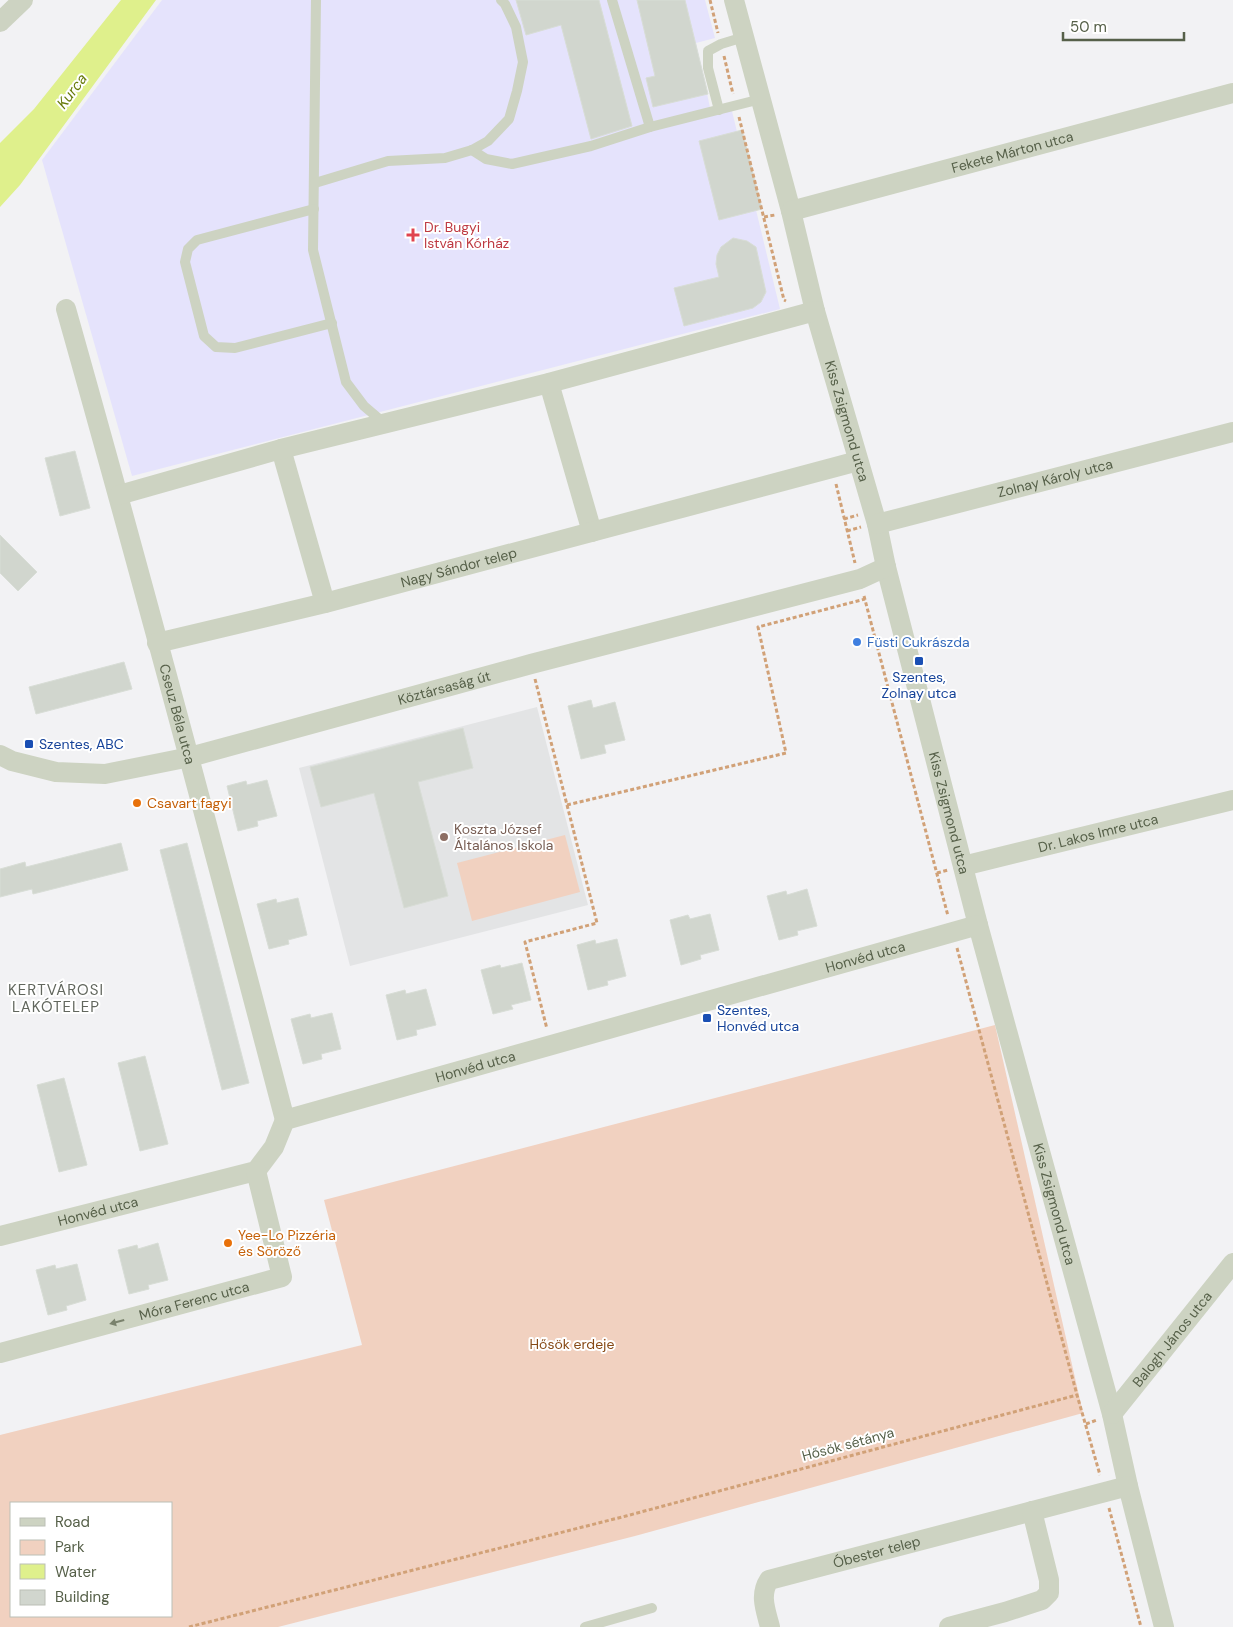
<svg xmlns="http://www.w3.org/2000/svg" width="1233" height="1627" font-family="'DM Sans',sans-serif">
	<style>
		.education { fill: #e3e4e5 }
		.medical { fill: #e5e3fc }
		.green { fill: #f1d1c0; fill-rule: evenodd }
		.water { fill: #dff08c }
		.building { fill: #d1d6ce; stroke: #d8ddd6 }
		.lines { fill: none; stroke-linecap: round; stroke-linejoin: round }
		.path { stroke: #d1a177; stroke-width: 3; stroke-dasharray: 4 2.5; stroke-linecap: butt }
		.service { stroke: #cdd3c2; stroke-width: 10 }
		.minor { stroke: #cdd3c2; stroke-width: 20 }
		.oneway { fill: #7a826d }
		.health-dot { fill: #e0444e; stroke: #fff; stroke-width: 2 }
		.shop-dot { fill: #3f7fe0; stroke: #fff; stroke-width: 2 }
		.transit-dot { fill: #1a4fb4; stroke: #fff; stroke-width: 2 }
		.food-dot { fill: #e8710a; stroke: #fff; stroke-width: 2 }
		.education-dot { fill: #8d6e63; stroke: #fff; stroke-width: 2 }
		.labels { text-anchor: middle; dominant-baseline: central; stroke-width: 4; stroke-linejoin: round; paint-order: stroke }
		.street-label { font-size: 14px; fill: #566049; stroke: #fff }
		.health-label { font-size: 14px; fill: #be3a42; stroke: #fff; text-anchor: start }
		.shop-label { font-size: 14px; fill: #366cbe; stroke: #fff; text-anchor: start }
		.transit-label { font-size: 14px; fill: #164399; stroke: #fff; text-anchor: start }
		.food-label { font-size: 14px; fill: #c56008; stroke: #fff; text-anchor: start }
		.education-label { font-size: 14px; fill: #785e54; stroke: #fff; text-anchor: start }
		.park-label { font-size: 14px; fill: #864915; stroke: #fff }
		.water-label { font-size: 15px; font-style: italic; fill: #687b0b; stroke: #fff }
		.neighbourhood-label { font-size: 15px; letter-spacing: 1px; fill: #62675e; stroke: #fff }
	</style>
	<rect width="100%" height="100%" fill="#f2f2f4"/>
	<!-- education -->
	<polygon class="education" points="537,707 588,905 350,966 299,768"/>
	<!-- medical -->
	<polygon class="medical" points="162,0 705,0 715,38 696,43 711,112 731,107 780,309 132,476 42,160"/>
	<!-- green -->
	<g class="green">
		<polygon points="565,835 580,892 472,921 457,863"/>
		<path d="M995,1025L1083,1413L635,1536L278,1627H0V1435L362,1345L324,1200ZM171,1503V1616H11V1503Z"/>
	</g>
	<!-- water -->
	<polygon class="water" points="121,0 156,0 20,185 0,207 0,143 34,109"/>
	<!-- building -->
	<g class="building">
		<polygon points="516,0 599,0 632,126 591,139 561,25 526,35"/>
		<polygon points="637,0 685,0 708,94 653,107 646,78 655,76"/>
		<polygon points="742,130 762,209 719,220 699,141"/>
		<polygon points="733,238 747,241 756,247 766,292 761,302 753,308 684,326 674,288 719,277 716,264 717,255 721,247"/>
		<polygon points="75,451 90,508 60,516 45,458"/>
		<polygon points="0,535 37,572 18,591 0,573"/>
		<polygon points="124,662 132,689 36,714 29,687"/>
		<polygon points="591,700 593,708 615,702 625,740 604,745 606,753 581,759 568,706"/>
		<polygon points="463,728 473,768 418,782 448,896 404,908 374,793 321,807 310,767"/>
		<polygon points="267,780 277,816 257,821 258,826 238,831 227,786 246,781 247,785"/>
		<polygon points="121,843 128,870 33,894 32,889 0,897 0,869 25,862 26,867"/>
		<polygon points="187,843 249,1083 222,1090 160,850"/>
		<polygon points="807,889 817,926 797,931 798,935 779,940 767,896 786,891 787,895"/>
		<polygon points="298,898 307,935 288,940 289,944 269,949 257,904 276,899 277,903"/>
		<polygon points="710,914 719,950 700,955 701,959 681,965 670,920 688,915 690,919"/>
		<polygon points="617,939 626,976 607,981 608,985 588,990 577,945 595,940 596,944"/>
		<polygon points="522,963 531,1000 511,1005 513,1009 493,1014 481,970 500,965 501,968"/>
		<polygon points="426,989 436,1025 416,1030 417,1035 397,1040 386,995 405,990 406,994"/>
		<polygon points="332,1013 341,1049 321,1054 322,1059 303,1064 291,1019 310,1014 311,1018"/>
		<polygon points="145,1056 168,1144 140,1151 118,1063"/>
		<polygon points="64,1078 87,1165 59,1172 37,1085"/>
		<polygon points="158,1243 168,1280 148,1285 149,1289 129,1294 118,1250 137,1245 138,1249"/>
		<polygon points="77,1264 86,1300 66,1306 67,1310 48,1315 36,1270 55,1265 56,1269"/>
	</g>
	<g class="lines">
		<!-- path -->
		<g class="path">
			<polyline points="710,0 718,33"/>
			<polyline points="724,56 733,94"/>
			<polyline points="739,117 784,300 786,301"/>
			<polyline points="764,217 775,215"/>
			<polyline points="836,484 855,563"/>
			<polyline points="844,519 858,515"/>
			<polyline points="847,531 861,527"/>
			<polyline points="864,596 948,916"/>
			<polyline points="535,679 597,923 525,942 547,1029"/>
			<polyline points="567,805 786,753 758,627 865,599"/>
			<polyline points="937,873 948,870"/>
			<polyline points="957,948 1077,1395 1100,1475"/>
			<polyline points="1086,1424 1097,1420"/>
			<polyline points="1109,1508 1141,1627"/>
			<polyline points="189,1627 626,1516 1077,1395"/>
		</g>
		<!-- service -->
		<g class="service">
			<polyline points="316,0 313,250 346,382 364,406 384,423"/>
			<polyline points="612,0 650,127"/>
			<polyline points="719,110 708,68 708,51 721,44 744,37"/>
			<polyline points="472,150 486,159 512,164 591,146 650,127 761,99"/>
			<polyline points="315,183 388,161 445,158 472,150 488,141 509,119 517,91 523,62 516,27 505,4 501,0"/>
			<polyline points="314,209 197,240 188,249 185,262 204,336 216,347 235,348 332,323"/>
			<polyline points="585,1627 652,1608"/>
		</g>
		<!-- minor -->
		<g class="minor">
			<path id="s1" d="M734,0L791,211L815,311L877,524L886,567L978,925L1112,1414L1128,1486L1164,1627"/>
			<polyline points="0,22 23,0"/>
			<path id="s2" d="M791,211L1233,93"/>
			<path id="s3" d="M66,309C142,578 214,849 285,1120"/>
			<polyline points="549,383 592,532"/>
			<polyline points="281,449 325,603"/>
			<polyline points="119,495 281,449 549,383 815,311"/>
			<path id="s4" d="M877,524L1233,432"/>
			<path id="s5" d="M157,643L325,603L858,461"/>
			<path id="s6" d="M0,755L12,761L56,772L105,774L190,757L531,664L860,579L886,567"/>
			<path id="s7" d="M963,866L1233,800"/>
			<path id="s8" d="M0,1236L256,1171L274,1147L285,1120L978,925"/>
			<path id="s9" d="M0,1353L282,1277L256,1171"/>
			<path id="s10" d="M1112,1414L1233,1263"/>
			<path id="s11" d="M770,1627C766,1611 759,1595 769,1580L1128,1486"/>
			<polyline points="949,1627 1005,1612 1042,1600 1049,1593 1049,1580 1032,1511"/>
		</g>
	</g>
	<!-- one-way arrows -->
	<defs><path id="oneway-solid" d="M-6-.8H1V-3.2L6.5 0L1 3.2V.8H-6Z" transform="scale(1.25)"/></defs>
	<use class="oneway" href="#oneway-solid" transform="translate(117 1322) rotate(165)"/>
	<!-- markers -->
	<path class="health-dot" d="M410.5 227.5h5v5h5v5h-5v5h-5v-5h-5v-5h5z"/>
	<circle class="shop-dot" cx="857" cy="642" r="5"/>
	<g class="transit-dot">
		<rect x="914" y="656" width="10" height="10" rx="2.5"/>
		<rect x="24" y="739" width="10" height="10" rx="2.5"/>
		<rect x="702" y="1013" width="10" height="10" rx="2.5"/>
	</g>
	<g class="food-dot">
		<circle cx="137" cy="803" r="5"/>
		<circle cx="228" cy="1243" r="5"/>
	</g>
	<circle class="education-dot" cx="444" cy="837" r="5"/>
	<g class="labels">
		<!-- street labels -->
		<g class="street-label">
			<text stroke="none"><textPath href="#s2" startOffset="229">Fekete Márton utca</textPath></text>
			<text stroke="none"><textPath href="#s1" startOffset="436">Kiss Zsigmond utca</textPath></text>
			<text stroke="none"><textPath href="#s4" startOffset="184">Zolnay Károly utca</textPath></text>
			<text stroke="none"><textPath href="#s5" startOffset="311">Nagy Sándor telep</textPath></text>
			<text stroke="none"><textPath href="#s6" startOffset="458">Köztársaság út</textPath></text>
			<text stroke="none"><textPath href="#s3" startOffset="420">Cseuz Béla utca</textPath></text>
			<text stroke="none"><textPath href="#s1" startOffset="841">Kiss Zsigmond utca</textPath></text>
			<text stroke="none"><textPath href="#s7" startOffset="139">Dr. Lakos Imre utca</textPath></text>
			<text stroke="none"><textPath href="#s8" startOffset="926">Honvéd utca</textPath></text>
			<text stroke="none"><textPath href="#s8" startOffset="521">Honvéd utca</textPath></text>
			<text stroke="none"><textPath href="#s1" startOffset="1246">Kiss Zsigmond utca</textPath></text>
			<text stroke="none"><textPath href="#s8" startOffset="101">Honvéd utca</textPath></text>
			<text stroke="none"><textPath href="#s9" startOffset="201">Móra Ferenc utca</textPath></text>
			<text stroke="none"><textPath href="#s10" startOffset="96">Balogh János utca</textPath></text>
			<text transform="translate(848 1444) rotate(-15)">Hősök sétánya</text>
			<text stroke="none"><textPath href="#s11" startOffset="160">Óbester telep</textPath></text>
		</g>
		<!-- health labels -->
		<g class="health-label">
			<text x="424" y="227">Dr. Bugyi<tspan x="424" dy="16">István Kórház</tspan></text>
		</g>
		<!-- shop labels -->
		<g class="shop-label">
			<text x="867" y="642">Füsti Cukrászda</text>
		</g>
		<!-- transit labels -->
		<g class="transit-label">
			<text x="919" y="677" text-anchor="middle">Szentes,<tspan x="919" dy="16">Zolnay utca</tspan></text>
			<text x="39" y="744">Szentes, ABC</text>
			<text x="717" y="1010">Szentes,<tspan x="717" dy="16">Honvéd utca</tspan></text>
		</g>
		<!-- food labels -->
		<g class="food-label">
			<text x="147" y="803">Csavart fagyi</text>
			<text x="238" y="1235">Yee-Lo Pizzéria<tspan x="238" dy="16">és Söröző</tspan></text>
		</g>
		<!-- education labels -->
		<g class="education-label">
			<text x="454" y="829">Koszta József<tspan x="454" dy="16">Általános Iskola</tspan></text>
		</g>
		<!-- park labels -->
		<g class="park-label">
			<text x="572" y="1344">Hősök erdeje</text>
		</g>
		<!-- water labels -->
		<g class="water-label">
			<text transform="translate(72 91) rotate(-53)">Kurca</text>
		</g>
		<!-- neighbourhood labels -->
		<g class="neighbourhood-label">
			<text x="56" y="990">KERTVÁROSI<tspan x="56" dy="17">LAKÓTELEP</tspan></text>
		</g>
	</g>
	<!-- legend -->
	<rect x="10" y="1502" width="162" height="115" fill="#ffffff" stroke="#bbbfb6"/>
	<rect x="20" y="1518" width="25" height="8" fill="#cdd3c2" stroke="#bbbfb6"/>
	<text x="55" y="1527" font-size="15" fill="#566049">Road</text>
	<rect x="20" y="1540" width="25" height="15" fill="#f1d1c0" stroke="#bbbfb6"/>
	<text x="55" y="1552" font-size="15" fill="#566049">Park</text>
	<rect x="20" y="1564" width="25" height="15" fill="#dff08c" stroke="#bbbfb6"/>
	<text x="55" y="1577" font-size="15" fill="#566049">Water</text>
	<rect x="20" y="1590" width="25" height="15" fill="#d1d6ce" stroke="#bbbfb6"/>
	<text x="55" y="1602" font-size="15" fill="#566049">Building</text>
	<!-- scale -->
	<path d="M1063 32v8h121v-8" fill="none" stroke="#566049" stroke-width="2.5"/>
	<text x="1070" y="32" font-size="15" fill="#566049" stroke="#ffffff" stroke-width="4" paint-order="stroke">50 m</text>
</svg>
